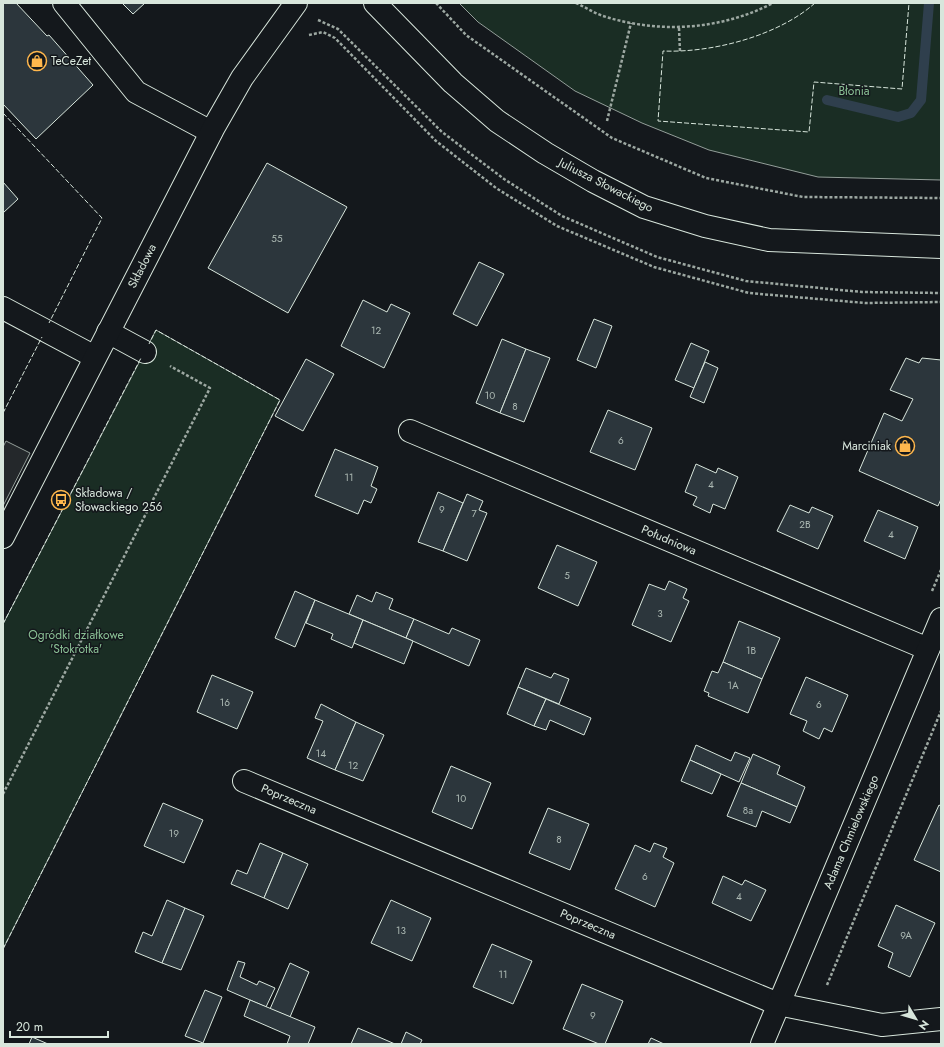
<svg xmlns="http://www.w3.org/2000/svg" width="944" height="1047" font-family="Jost,sans-serif">
	<style>
		.green { fill: #1a2d24; stroke: #939e99 }
		.parking { fill: #24282b; stroke: #939e99 }
		.lines { fill: none; stroke-linecap: round; stroke-linejoin: round }
		.stream { stroke: #2f3f4d; stroke-width: 10 }
		.building { fill: #2c363c; stroke: #d8e6dc }
		.minor-casing { stroke: #d8e6dc; stroke-width: 24 }
		.path { stroke: #9da8a2; stroke-width: 2.5; stroke-dasharray: 3 2; stroke-linecap: butt }
		.minor { stroke: #14181c; stroke-width: 22 }
		.fence { stroke: #d8e6dc; stroke-width: 1; stroke-dasharray: 5 2; stroke-linecap: butt }
		.labels { text-anchor: middle; dominant-baseline: central; stroke-width: 3; stroke-linejoin: round; paint-order: stroke }
		.number-label { font-size: 10px; fill: #adbab4 }
		.poi-label { font-size: 12px; fill: #d8e6dc; stroke: #14181c; text-anchor: start }
		.park-label { font-size: 12px; fill: #8ac095; stroke: #14181c }
		.street-label { font-size: 12px; fill: #d8e6dc; stroke: #14181c }
	</style>
	<rect width="100%" height="100%" fill="#14181c"/>
	<!-- green -->
	<g class="green">
		<polygon points="459,3 941,3 941,180 818,177 709,150 642,123 575,91 478,22"/>
		<polygon points="156,330 280,400 3,949 3,624"/>
	</g>
	<!-- parking -->
	<polygon class="parking" points="6,441 30,453 3,506 3,447"/>
	<g class="lines">
		<!-- stream -->
		<polyline class="stream" points="827,100 898,117 911,113 921,100 929,3"/>
	</g>
	<!-- building -->
	<g class="building">
		<polygon points="3,3 16,3 47,36 49,35 93,85 36,139 3,104"/>
		<polygon points="122,3 145,3 133,14"/>
		<polygon points="267,163 347,207 288,313 208,268"/>
		<polygon points="3,182 18,199 3,213"/>
		<polygon points="479,262 504,274 477,326 453,314"/>
		<polygon points="363,300 387,312 391,304 410,313 384,368 341,346"/>
		<polygon points="594,319 612,326 596,368 577,360"/>
		<polygon points="502,339 526,349 500,413 476,403"/>
		<polygon points="691,343 709,351 694,388 675,380"/>
		<polygon points="526,349 550,358 524,422 500,413"/>
		<polygon points="906,358 919,363 922,358 941,360 941,499 938,506 859,471 884,413 902,421 913,399 890,390"/>
		<polygon points="306,359 334,374 303,431 275,416"/>
		<polygon points="705,362 718,368 704,403 690,397"/>
		<polygon points="608,410 652,428 635,470 590,452"/>
		<polygon points="335,449 378,467 371,486 377,489 371,503 364,500 358,514 315,496"/>
		<polygon points="696,464 716,473 718,468 738,477 725,509 713,504 710,513 693,505 697,497 685,492"/>
		<polygon points="438,492 463,503 443,551 418,542"/>
		<polygon points="467,494 483,501 479,510 487,513 467,561 443,551"/>
		<polygon points="790,505 809,513 812,507 833,516 818,549 777,531"/>
		<polygon points="878,510 918,527 905,559 864,541"/>
		<polygon points="557,545 597,562 578,606 538,588"/>
		<polygon points="669,581 687,589 683,598 689,601 671,642 632,625 649,584 665,590"/>
		<polygon points="295,591 315,600 295,647 275,638"/>
		<polygon points="376,592 393,599 389,609 414,619 406,638 349,614 357,595 372,602"/>
		<polygon points="315,600 363,620 352,648 331,639 333,634 306,623"/>
		<polygon points="414,619 449,634 452,628 480,640 469,666 406,638"/>
		<polygon points="363,620 413,641 404,664 354,643"/>
		<polygon points="739,621 780,638 762,679 723,662"/>
		<polygon points="723,662 762,679 748,713 708,696 709,693 704,691 712,671 718,673"/>
		<polygon points="526,668 551,678 554,673 569,679 559,704 518,687"/>
		<polygon points="212,675 253,692 237,729 197,712"/>
		<polygon points="806,677 848,695 832,732 824,728 819,739 803,731 807,721 790,714"/>
		<polygon points="518,687 546,699 534,726 507,714"/>
		<polygon points="546,699 591,718 584,735 550,720 546,730 534,726"/>
		<polygon points="321,704 356,722 335,770 307,758 323,721 315,718"/>
		<polygon points="356,722 384,735 363,781 335,770"/>
		<polygon points="696,745 731,761 735,752 750,758 739,782 690,760"/>
		<polygon points="753,754 780,766 777,774 805,787 797,807 741,783"/>
		<polygon points="690,760 721,774 712,794 681,781"/>
		<polygon points="451,766 491,783 472,829 432,812"/>
		<polygon points="741,783 797,807 790,823 762,811 756,827 727,816"/>
		<polygon points="163,803 203,820 184,863 144,846"/>
		<polygon points="939,805 941,806 941,872 914,860"/>
		<polygon points="548,808 589,824 570,870 529,853"/>
		<polygon points="260,843 283,853 264,898 231,884 237,870 247,874"/>
		<polygon points="654,843 667,848 663,857 674,863 655,907 615,889 635,845 650,852"/>
		<polygon points="283,853 308,864 288,909 264,898"/>
		<polygon points="723,876 742,885 745,880 766,890 751,921 712,903"/>
		<polygon points="167,900 185,908 162,963 135,952 143,932 152,936"/>
		<polygon points="391,900 431,918 412,961 371,943"/>
		<polygon points="896,905 935,923 910,977 888,967 893,953 878,946"/>
		<polygon points="185,908 204,916 181,970 162,963"/>
		<polygon points="492,944 532,961 513,1004 473,987"/>
		<polygon points="238,961 245,963 240,977 257,985 259,981 275,988 266,1007 227,990"/>
		<polygon points="290,963 309,972 290,1017 270,1009"/>
		<polygon points="582,984 623,1001 605,1044 599,1044 563,1029"/>
		<polygon points="205,990 222,997 203,1043 185,1036"/>
		<polygon points="250,1000 315,1027 308,1044 287,1044 290,1036 244,1016"/>
		<polygon points="358,1028 395,1044 351,1044"/>
		<polygon points="406,1032 422,1040 420,1044 401,1044"/>
		<polygon points="32,1037 48,1044 29,1044"/>
		<polygon points="651,1038 664,1044 648,1044"/>
	</g>
	<g class="lines">
		<defs>
			<g id="minor">
				<polyline points="64,3 136,92 211,132"/>
				<polyline points="375,3 453,83 497,121 545,153 593,181 644,207 705,226 769,240 941,247"/>
				<polyline points="3,308 95,357"/>
				<polyline points="108,332 145,352"/>
				<polyline points="410,431 928,649"/>
				<polyline points="3,537 214,127 242,78 296,3"/>
				<polyline points="244,781 778,1004 882,1025 941,1019"/>
				<polyline points="762,1044 941,619"/>
			</g>
		</defs>
		<!-- minor casing -->
		<use href="#minor" class="minor-casing"/>
		<!-- path -->
		<g class="path">
			<polyline points="436,3 466,35 612,138 706,178 803,197 941,198"/>
			<path d="M576,3C585,7 594,13 603,16C659,34 721,30 773,3"/>
			<polyline points="318,20 338,29 442,132 504,179 562,216 657,257 746,281 862,292 941,293"/>
			<polyline points="679,28 680,52"/>
			<polyline points="309,35 323,32 335,38 436,141 496,188 557,226 654,267 749,293 865,303 941,302"/>
			<polyline points="607,121 631,23"/>
			<polyline points="932,591 941,570"/>
			<polyline points="3,794 210,388 170,366"/>
			<polyline points="827,985 941,711"/>
		</g>
		<!-- minor -->
		<use href="#minor" class="minor"/>
		<!-- fence -->
		<g class="fence">
			<path d="M815,3C778,36 712,53 663,51L658,121L809,132L814,82L902,89L909,3"/>
			<polyline points="3,113 102,218 49,323"/>
			<polyline points="3,413 42,337"/>
			<polyline points="3,624 141,358"/>
			<polyline points="3,949 280,400 156,330 149,344"/>
		</g>
	</g>
	<!-- icons -->
	<defs>
		<symbol id="shop-ring" viewBox="-11 -11 22 22"><circle r="9.5" fill="#14181c" stroke="#ffb74d" stroke-width="1.5"/><path d="M-5-2.5h2.3a2.7 3.5 0 0 1 5.4 0H5L5.5 6h-11ZM-1.5-2.5h3a1.5 2.3 0 0 0-3 0Z" fill="#ffb74d"/></symbol>
		<symbol id="bus-ring" viewBox="-11 -11 22 22"><circle r="9.5" fill="#14181c" stroke="#ffb74d" stroke-width="1.5"/><path d="M-5-6H5V4H4V6H2V4H-2V6H-4V4H-5ZM-3.5-4V0h7V-4ZM-3.5 1.2v1.5H-2V1.2ZM2 1.2v1.5H3.5V1.2Z" fill="#ffb74d"/></symbol>
	</defs>
	<g fill-rule="evenodd">
		<use href="#shop-ring" x="26" y="50" width="22" height="22"/>
		<use href="#shop-ring" x="894" y="435" width="22" height="22"/>
		<use href="#bus-ring" x="50" y="489" width="22" height="22"/>
	</g>
	<g class="labels">
		<!-- number labels -->
		<g class="number-label">
			<text x="277" y="238">55</text>
			<text x="376" y="330">12</text>
			<text x="490" y="395">10</text>
			<text x="515" y="406">8</text>
			<text x="621" y="440">6</text>
			<text x="349" y="477">11</text>
			<text x="711" y="484">4</text>
			<text x="442" y="509">9</text>
			<text x="474" y="513">7</text>
			<text x="805" y="524">2B</text>
			<text x="891" y="534">4</text>
			<text x="567" y="575">5</text>
			<text x="660" y="613">3</text>
			<text x="751" y="650">1B</text>
			<text x="733" y="685">1A</text>
			<text x="225" y="702">16</text>
			<text x="819" y="704">6</text>
			<text x="321" y="753">14</text>
			<text x="353" y="765">12</text>
			<text x="461" y="798">10</text>
			<text x="748" y="810">8a</text>
			<text x="174" y="833">19</text>
			<text x="559" y="839">8</text>
			<text x="645" y="876">6</text>
			<text x="739" y="896">4</text>
			<text x="401" y="930">13</text>
			<text x="906" y="935">9A</text>
			<text x="503" y="974">11</text>
			<text x="593" y="1015">9</text>
		</g>
		<!-- poi labels -->
		<g class="poi-label">
			<text x="51" y="61">TeCeZet</text>
			<text x="891" y="446" text-anchor="end">Marciniak</text>
			<text x="75" y="493">Składowa /<tspan x="75" dy="14">Słowackiego 256</tspan></text>
		</g>
		<!-- park labels -->
		<g class="park-label">
			<text x="854" y="91">Błonia</text>
			<text x="76" y="635">Ogródki działkowe<tspan x="76" dy="14">'Stokrotka'</tspan></text>
		</g>
		<!-- street labels -->
		<g class="street-label">
			<text transform="translate(606 185) rotate(27)">Juliusza Słowackiego</text>
			<text transform="translate(142 266) rotate(-63)">Składowa</text>
			<text transform="translate(669 540) rotate(23)">Południowa</text>
			<text transform="translate(289 799) rotate(23)">Poprzeczna</text>
			<text transform="translate(851 832) rotate(-67)">Adama Chmielowskiego</text>
			<text transform="translate(588 924) rotate(23)">Poprzeczna</text>
		</g>
	</g>
	<!-- border -->
	<rect width="944" height="1047" fill="none" stroke="#d8e6dc" stroke-width="8"/>
	<!-- north arrow -->
	<g transform="translate(916 1019) rotate(128)" stroke="#14181c" stroke-width="3" paint-order="stroke">
	<path d="M0-3L7 15L0 10L-7 15Z" fill="#d8e6dc"/>
	<text y="-6" font-size="11" font-weight="bold" text-anchor="middle" fill="#d8e6dc">N</text>
	</g>
	<!-- scale -->
	<path d="M10 1031v6h98v-6" fill="none" stroke="#d8e6dc" stroke-width="2"/>
	<text x="16" y="1031" font-size="12" fill="#d8e6dc" stroke="#14181c" stroke-width="3" paint-order="stroke">20 m</text>
</svg>
